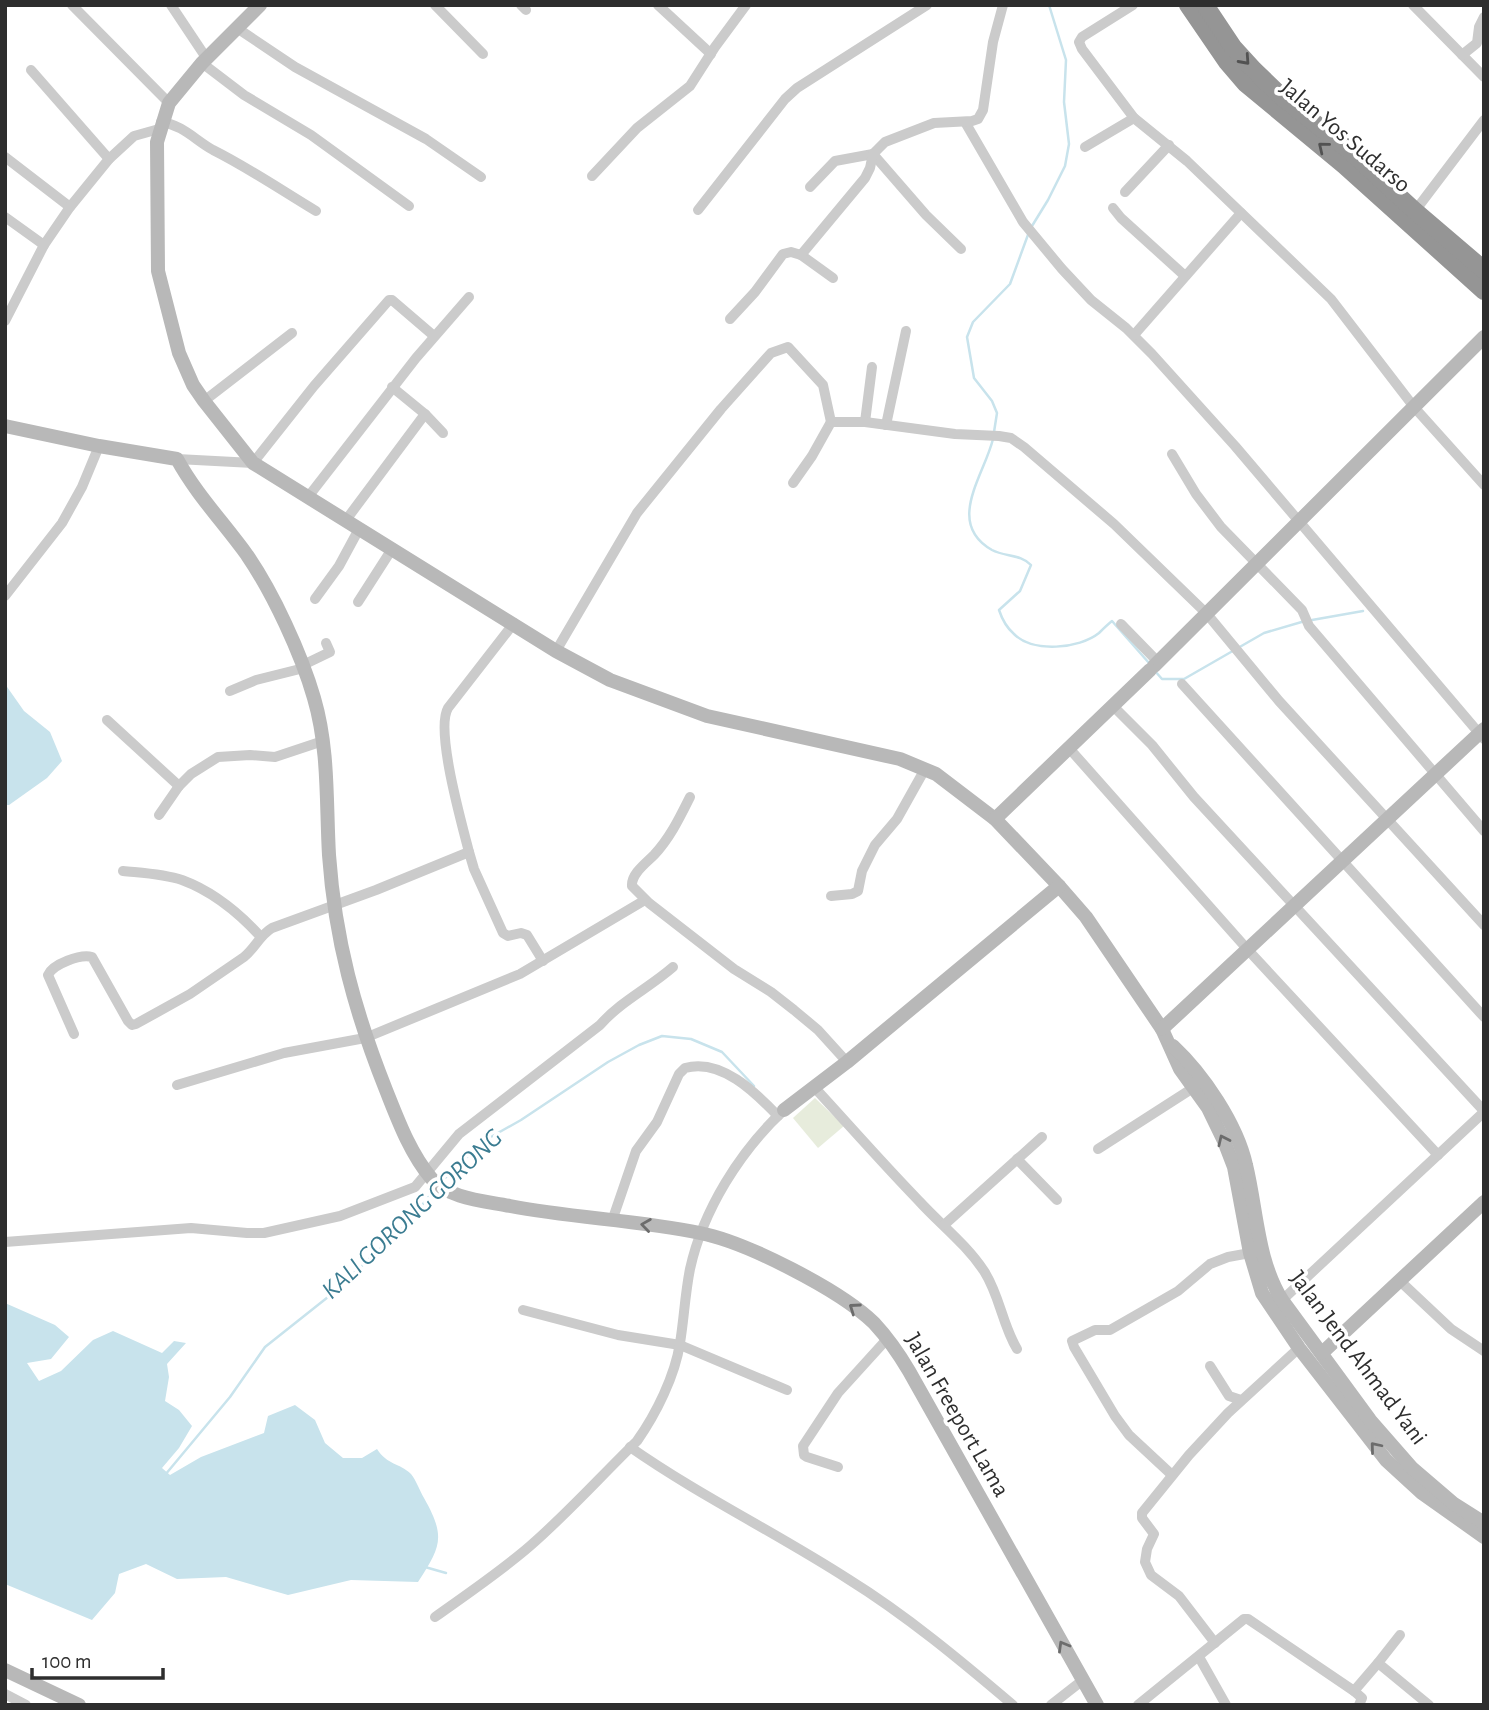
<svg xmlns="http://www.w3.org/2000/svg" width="1489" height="1710" font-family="'Alegreya Sans',sans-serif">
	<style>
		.green { fill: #e7ecdc }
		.water { fill: #c8e3ec }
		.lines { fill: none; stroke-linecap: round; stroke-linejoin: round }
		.stream { stroke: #c8e3ec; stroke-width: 2.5 }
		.street { stroke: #cbcbcb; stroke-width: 10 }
		.secondary { stroke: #b8b8b8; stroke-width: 14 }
		.highway { stroke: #959595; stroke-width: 18 }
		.oneway { stroke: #525252 }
		.oneway2 { stroke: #6c6c6c }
		.labels { text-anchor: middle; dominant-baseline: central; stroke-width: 7; stroke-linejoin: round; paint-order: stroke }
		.street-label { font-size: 24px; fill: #2e2e2e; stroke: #fff }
		.water-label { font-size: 26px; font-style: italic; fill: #3b7c91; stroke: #fff }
	</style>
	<rect width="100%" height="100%" fill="#fff"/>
	<!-- green -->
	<polygon class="green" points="815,1098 844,1126 818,1148 793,1118"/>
	<!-- water -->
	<g class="water">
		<polygon points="5,684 24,711 50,732 62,761 47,778 9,805 5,805"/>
		<path d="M5,1303L55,1325L69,1337L51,1359L27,1363L39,1381L61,1371L93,1340L113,1331L162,1353L174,1341L186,1343L167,1364L169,1377L165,1401L179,1410L192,1426L179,1448L162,1468L170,1475L201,1457L264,1433L268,1416L295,1405L315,1420L325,1443L343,1458H362L377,1449C387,1465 400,1463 411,1474C416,1480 420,1491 424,1498C446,1537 441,1546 418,1582L351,1580L288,1595L226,1577L177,1579L146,1564L119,1574L115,1593L92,1620L5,1584Z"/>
	</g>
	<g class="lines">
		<!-- stream -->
		<g class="stream">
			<polyline points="1032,226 1048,200 1065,166 1069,144 1064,102 1066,60 1049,5"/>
			<polyline points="994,432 997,413 992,401 974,378 967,337 973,322 1010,284 1029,232"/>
			<path d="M993,439C984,476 945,523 992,550C1005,557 1021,554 1031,565L1020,591L999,610C1002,619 1007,628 1014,634C1033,653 1079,649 1099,633C1103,629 1107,625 1112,621L1149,663"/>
			<polyline points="1312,620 1363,611"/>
			<polyline points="1155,671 1162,679 1184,679 1264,633 1305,621"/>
			<polyline points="442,1181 462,1161 489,1138 521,1120 608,1062 639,1045 662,1036 691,1039 722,1052 754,1086"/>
			<polyline points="165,1475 230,1397 265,1347 328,1297 406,1225 435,1189"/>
			<polyline points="425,1567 446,1573"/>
		</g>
		<!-- street -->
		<g class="street">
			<polyline points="72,5 169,103"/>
			<polyline points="171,5 207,59"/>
			<polyline points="435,5 483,54"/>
			<polyline points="521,5 526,10"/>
			<polyline points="658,5 711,54"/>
			<polyline points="1133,5 1082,37 1079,42 1082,49 1134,118 1187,161 1331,299 1414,407 1484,485"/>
			<polyline points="1413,5 1484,77"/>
			<polyline points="237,28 295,67 426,139 481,177"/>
			<polyline points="1462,55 1477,43 1479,27 1484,17"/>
			<polyline points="202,63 244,95 311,135 409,206"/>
			<polyline points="31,70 109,159"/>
			<path d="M161,122C183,125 195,140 213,150C249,168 281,190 316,211"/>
			<polyline points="965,122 1023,222 1062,269 1091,300 1126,328 1152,354 1235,446 1484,739"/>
			<polyline points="1085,147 1134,118"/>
			<polyline points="5,157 70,207"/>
			<polyline points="592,176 637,128 690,86 715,47 746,5"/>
			<polyline points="810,187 835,161 873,154 926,215 961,249"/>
			<polyline points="1125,192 1169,145"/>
			<polyline points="1113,208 1121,218 1185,276"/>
			<polyline points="698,210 785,99 797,88 927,5"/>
			<polyline points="1415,211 1484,120"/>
			<polyline points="5,217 44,245"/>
			<polyline points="801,255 833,278"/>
			<polyline points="730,319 755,292 783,254 791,252 801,255 865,178 870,168 873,154 885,142 934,123 972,121 978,119 983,110 993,42 1003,5"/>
			<polyline points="5,321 44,245 70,207 109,159 134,136 159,129"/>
			<polyline points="1134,335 1241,213"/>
			<polyline points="392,387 425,414 443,433"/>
			<polyline points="204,401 292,333"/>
			<polyline points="865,422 872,367"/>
			<polyline points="886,425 906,331"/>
			<polyline points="1172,454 1196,494 1221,527 1302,610 1309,626 1484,831"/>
			<polyline points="177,459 253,463 314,386 389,300 392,300 434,336"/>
			<polyline points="793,483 812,456 831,422"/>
			<polyline points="308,497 416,358 469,297"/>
			<polyline points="346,520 425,414"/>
			<polyline points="5,596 62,523 82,487 99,446"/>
			<polyline points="315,599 339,566 359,529"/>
			<polyline points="358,602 392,549"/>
			<polyline points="1121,624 1158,662"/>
			<polyline points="556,651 637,513 721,409 771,353 788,347 823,385 831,422 865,422 955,434 999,436 1011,438 1024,447 1114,524 1207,614 1279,701 1484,925"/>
			<polyline points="303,665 330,652 326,643"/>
			<polyline points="1182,684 1484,1017"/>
			<polyline points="230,691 256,680 304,668"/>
			<polyline points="1112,705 1152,745 1194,797 1484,1111"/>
			<polyline points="107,720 179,786"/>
			<polyline points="1068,747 1248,950 1438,1155"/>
			<path d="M690,797C680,817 670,838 654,855C646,863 631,874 632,886L649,903L734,969L771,992L794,1010L818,1030L847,1062"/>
			<polyline points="159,815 179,786 191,774 218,757 250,755 275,757 323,741"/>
			<polyline points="469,852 474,869 503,933 508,936 521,933 527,935 543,961"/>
			<path d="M123,871C142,873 164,874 182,880C212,891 240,914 261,937"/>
			<polyline points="831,896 852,894 858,891 862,871 875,845 897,819 925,769"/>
			<path d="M74,1034L48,975C53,964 80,954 92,957L128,1021L132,1025L136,1024L190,994L244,957C255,948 260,935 272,928L376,890L469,852C462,824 435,730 448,708L514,623"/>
			<polyline points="177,1085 284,1053 365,1038 520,974 645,900"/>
			<path d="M814,1087C849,1125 883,1164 919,1201C941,1225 966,1244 984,1271C1000,1296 1002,1324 1017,1349"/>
			<polyline points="1098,1149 1193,1088"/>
			<polyline points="1017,1159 1057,1200"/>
			<path d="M612,1221L636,1151L657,1122L679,1074L685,1068C721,1058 755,1092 778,1116"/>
			<polyline points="944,1225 1042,1137"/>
			<path d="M5,1242L191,1228L247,1233H264L340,1216L415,1187L459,1134L600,1025C621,1001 649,988 673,967"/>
			<polyline points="1401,1282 1451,1329 1484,1351"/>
			<polyline points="1279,1303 1484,1112"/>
			<polyline points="523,1310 618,1335 680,1345 787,1390"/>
			<polyline points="1210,1366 1229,1396 1241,1400"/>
			<path d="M630,1447C700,1496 777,1533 848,1579C906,1615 960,1660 1013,1705"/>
			<polyline points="838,1467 807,1457 804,1455 803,1446 838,1393 887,1339"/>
			<polyline points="1172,1475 1129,1435 1115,1416 1074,1347 1072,1341 1095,1330 1110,1330 1178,1291 1210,1264 1228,1257 1250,1253"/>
			<path d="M435,1617C467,1594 500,1572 530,1546C568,1513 601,1476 637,1441C656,1414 675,1376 680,1343C684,1319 685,1294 690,1269C703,1210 740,1151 784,1110"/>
			<polyline points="1400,1635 1378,1663 1429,1705"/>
			<polyline points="1215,1643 1179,1596 1151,1575 1145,1562 1147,1549 1154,1534 1142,1518 1142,1513 1189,1455 1228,1413 1299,1348"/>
			<polyline points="1199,1657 1226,1705"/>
			<polyline points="5,1694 26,1705"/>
			<polyline points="1051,1705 1083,1680"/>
			<polyline points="1138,1705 1244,1619 1248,1619 1354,1691"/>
			<polyline points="1359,1705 1362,1698 1354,1691 1378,1663"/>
		</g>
		<!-- secondary -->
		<g class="secondary">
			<polyline points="260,5 202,63 169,103 157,142 158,271 179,353 193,385 204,401 253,463 556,651 610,680 707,716 900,759 936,774 995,819 1059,886 1086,917 1162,1029 1180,1069 1208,1108 1224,1141 1234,1167 1250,1253 1262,1293 1299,1348 1386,1460 1422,1493 1484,1537"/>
			<path d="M5,426L99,446L177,459C196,494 224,523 247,555C273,593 301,653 314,698C329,749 326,802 329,855C335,940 355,1012 386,1090C398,1120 410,1153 431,1178C448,1199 486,1201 510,1206C573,1218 637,1220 700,1233C746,1242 840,1290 874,1323C887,1337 899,1354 909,1371L1097,1705"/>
			<polyline points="1154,666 1484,337"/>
			<polyline points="995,819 1150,670"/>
			<polyline points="1162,1029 1484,729"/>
			<path d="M1173,1046C1203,1074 1237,1124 1246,1165C1257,1210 1257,1260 1282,1300L1370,1420L1412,1468L1454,1504L1484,1523"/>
			<polyline points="784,1110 847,1062 1059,886"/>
			<polyline points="1322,1353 1484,1202"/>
			<polyline points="5,1670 79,1705"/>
		</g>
		<!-- highway -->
		<g class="highway">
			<polyline points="1188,5 1227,62 1245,83 1344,165 1484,291"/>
			<polyline points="1205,5 1233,47 1254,70 1282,97 1350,151 1415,211 1484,270"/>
		</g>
	</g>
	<!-- one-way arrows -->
	<defs><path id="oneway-chevron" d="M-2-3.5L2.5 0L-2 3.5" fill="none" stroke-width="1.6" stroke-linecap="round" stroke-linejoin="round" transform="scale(1.75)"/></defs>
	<g class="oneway">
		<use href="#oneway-chevron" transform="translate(1245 60) rotate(48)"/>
		<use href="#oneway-chevron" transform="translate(1323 147) rotate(-141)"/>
	</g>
	<g class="oneway2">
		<use href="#oneway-chevron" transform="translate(1223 1140) rotate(-115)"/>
		<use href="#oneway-chevron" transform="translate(646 1225) rotate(-172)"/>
		<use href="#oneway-chevron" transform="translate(854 1308) rotate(-145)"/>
		<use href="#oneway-chevron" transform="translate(1375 1447) rotate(-130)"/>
		<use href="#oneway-chevron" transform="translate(1063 1646) rotate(-120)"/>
	</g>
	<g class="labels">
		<!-- street labels -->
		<g class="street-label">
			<text transform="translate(1345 136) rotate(40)">Jalan Yos Sudarso</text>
			<text transform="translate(1358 1358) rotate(53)">Jalan Jend Ahmad Yani</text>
			<text transform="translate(957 1415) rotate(60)">Jalan Freeport Lama</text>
		</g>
		<!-- water labels -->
		<g class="water-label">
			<text transform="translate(412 1214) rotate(-43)">KALI GORONG GORONG</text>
		</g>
	</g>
	<!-- border -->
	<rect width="1489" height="1710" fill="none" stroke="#2e2e2e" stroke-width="14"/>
	<!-- scale -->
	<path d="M32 1668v10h131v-10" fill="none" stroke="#2e2e2e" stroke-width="3.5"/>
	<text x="42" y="1668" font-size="21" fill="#2e2e2e" stroke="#ffffff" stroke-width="5" paint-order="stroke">100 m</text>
</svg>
